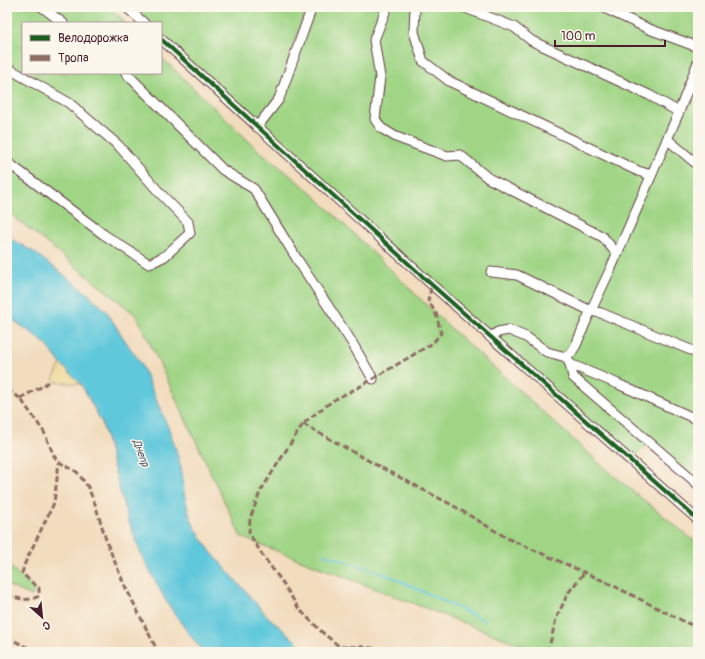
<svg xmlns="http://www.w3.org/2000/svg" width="705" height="659" font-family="Pangolin,sans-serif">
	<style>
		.green { fill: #a0d586; stroke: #757a58 }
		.sand { fill: #eeda9e; stroke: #9c7c64 }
		.water { fill: #5fc8db; stroke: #547483 }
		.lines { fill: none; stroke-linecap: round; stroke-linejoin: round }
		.stream { stroke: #5fc8db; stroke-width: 2 }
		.minor-casing { stroke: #633b41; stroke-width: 11 }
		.minor { stroke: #fff; stroke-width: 9 }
		.quiet { stroke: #8d6e63; stroke-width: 3; stroke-dasharray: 6 3; stroke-linecap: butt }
		.cycleway-casing { stroke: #fbf7ec; stroke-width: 6 }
		.cycleway { stroke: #1b5e20; stroke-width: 4 }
		.labels { text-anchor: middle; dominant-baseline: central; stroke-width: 3; stroke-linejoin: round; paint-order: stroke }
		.water-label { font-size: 11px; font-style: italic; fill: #515a69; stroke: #fbf7ec }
	</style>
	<rect width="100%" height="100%" fill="#fbf7ec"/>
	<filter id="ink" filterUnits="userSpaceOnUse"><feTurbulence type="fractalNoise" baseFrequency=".025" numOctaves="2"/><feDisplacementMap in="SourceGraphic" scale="8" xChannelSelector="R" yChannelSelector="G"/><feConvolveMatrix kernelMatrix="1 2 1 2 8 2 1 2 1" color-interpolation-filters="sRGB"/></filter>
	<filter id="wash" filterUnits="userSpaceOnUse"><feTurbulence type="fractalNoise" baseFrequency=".012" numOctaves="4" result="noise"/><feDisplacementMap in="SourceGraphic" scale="16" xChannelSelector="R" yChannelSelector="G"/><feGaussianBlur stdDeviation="0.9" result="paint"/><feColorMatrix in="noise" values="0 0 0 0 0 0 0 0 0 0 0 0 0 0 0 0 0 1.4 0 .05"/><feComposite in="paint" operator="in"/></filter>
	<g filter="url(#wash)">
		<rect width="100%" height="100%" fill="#f2dcbe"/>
		<!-- green -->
		<g class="green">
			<polygon points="7,7 109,7 126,23 23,23 23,73 161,73 161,57 257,149 312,193 445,323 608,471 698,544 698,652 539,652 241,537 137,316 7,211"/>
			<polygon points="125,7 308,7 293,45 282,83 269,110 256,126 161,42 161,23 141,23"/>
			<polygon points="313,7 698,7 698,489 697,490 647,445 629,462 259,129 273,113"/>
			<polygon points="7,564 35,589 32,596 7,585"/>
		</g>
		<!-- sand -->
		<polygon class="sand" points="61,364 81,384 56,382 53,379"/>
		<!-- water -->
		<polygon class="water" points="7,237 34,252 87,293 106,311 126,342 140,362 171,434 181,467 184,493 189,514 195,528 211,552 267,616 298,643 312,652 203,652 184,627 166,601 141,554 126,514 102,423 81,384 61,364 47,345 28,330 7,317"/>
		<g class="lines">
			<!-- stream -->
			<polyline class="stream" points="324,554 390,576 486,621"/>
		</g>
	</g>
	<g filter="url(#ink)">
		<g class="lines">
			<defs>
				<g id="minor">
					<polyline points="42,7 63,23"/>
					<polyline points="126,7 144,23"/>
					<polyline points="387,7 374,40 380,77 375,119 381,128 396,137 447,156 460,155 488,178 603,237 617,254"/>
					<polyline points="415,7 414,32 423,61 449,81 638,171 651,175"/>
					<polyline points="463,7 514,27 532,41 649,95 679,112"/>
					<polyline points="602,7 649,29 698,47"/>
					<polyline points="161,39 432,285 698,520"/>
					<polyline points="7,67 13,71 69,103 119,146 159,192 188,222 190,233 165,256 149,264 103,234 7,162"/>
					<polyline points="126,73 223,170 254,189 297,259 351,341 373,379"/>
					<polyline points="689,85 698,92"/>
					<polyline points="257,127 279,99 312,7"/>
					<polyline points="667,139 698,165"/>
					<polyline points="491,272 517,275 591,311 601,313 698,353"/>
					<polyline points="490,337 498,332 509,330 526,337 547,352 566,357 571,353 576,345 587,319 611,268 679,112 698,62"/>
					<polyline points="566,357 570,364 573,377 698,484"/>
					<polyline points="570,364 618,384 698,420"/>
				</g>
			</defs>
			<!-- minor casing -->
			<use href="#minor" class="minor-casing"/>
			<!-- minor -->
			<use href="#minor" class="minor"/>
			<!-- quiet -->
			<g class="quiet">
				<polyline points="7,390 20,398 44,432 54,456 59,462 77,472 88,487 95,504 107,543 124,584 158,652"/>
				<polyline points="20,398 43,386 48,382"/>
				<polyline points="303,424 380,467 452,505 507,538 606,582 689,624 698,624"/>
				<path d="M7,595C20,599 26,602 39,596V588L30,581L22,573L25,563L54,503L59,462"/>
				<polyline points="7,637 36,652"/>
				<path d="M382,652C373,645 351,647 340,647L323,633L299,609L283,583L263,556L249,533L250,519L260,492L297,433L303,424L311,417L334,400L361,386L433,343L441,333L436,314L428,300L432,285"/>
				<polyline points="548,652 556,619 568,593 584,573"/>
				<polyline points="553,652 564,648 579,652"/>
			</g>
			<defs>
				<polyline id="cycleway" points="161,39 432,285 698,520"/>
			</defs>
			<!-- cycleway casing -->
			<use href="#cycleway" class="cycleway-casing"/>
			<!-- cycleway -->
			<use href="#cycleway" class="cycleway"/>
		</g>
	</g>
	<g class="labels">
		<!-- water labels -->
		<g class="water-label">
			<text transform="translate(141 453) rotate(70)">Днепр</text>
		</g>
	</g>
	<!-- margin -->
	<rect width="705" height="659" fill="none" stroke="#fbf7ec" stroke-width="24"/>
	<!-- legend -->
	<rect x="22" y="22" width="140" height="52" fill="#fbf7ec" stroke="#b4a19f"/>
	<rect x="30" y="35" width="20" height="6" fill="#1b5e20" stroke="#b4a19f"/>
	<text x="58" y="42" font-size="12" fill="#4a1f2b">Велодорожка</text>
	<rect x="30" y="55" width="20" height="6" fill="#8d6e63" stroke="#b4a19f"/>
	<text x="58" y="62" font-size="12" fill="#4a1f2b">Тропа</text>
	<!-- north arrow -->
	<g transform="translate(42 617) rotate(153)" stroke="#fbf7ec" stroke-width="3" paint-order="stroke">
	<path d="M0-3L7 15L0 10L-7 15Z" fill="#4a1f2b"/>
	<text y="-6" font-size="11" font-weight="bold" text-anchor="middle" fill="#4a1f2b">С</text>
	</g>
	<!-- scale -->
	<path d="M555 40v6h110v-6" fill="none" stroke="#4a1f2b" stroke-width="2"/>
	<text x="561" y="40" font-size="12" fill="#4a1f2b" stroke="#fbf7ec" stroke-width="3" paint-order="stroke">100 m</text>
</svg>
